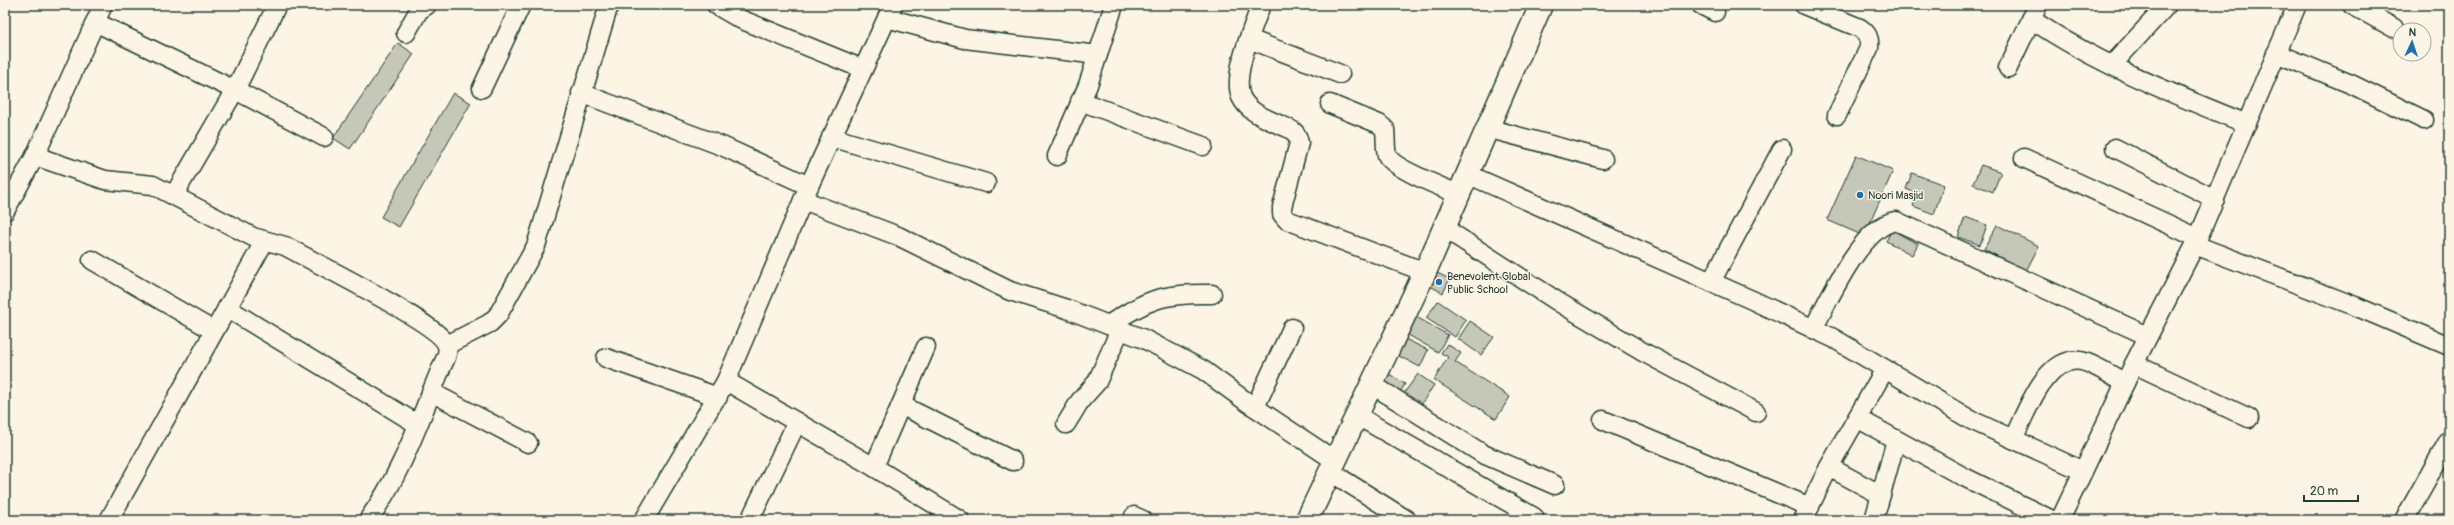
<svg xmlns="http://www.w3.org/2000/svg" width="2454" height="525" font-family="Pangolin,sans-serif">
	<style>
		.building { fill: #c5c7b9; stroke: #1f3d34 }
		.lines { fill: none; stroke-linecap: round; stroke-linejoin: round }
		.minor-casing { stroke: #1f3d34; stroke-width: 21 }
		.tertiary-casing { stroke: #1f3d34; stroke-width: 25 }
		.minor { stroke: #fcf5e5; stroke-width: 18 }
		.tertiary { stroke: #fcf5e5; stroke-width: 22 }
		.poi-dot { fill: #1f6fb2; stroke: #fcf5e5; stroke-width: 1.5 }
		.labels { text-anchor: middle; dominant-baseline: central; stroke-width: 3; stroke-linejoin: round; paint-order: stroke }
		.poi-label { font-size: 11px; fill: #1f3d34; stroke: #fcf5e5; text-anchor: start }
	</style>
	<rect width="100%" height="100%" fill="#fcf5e5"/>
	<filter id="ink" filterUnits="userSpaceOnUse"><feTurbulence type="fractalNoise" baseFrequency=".025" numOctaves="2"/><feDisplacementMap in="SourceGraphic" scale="8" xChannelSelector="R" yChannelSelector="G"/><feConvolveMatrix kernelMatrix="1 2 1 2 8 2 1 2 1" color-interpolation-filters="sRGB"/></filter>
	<g filter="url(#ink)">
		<!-- building -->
		<g class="building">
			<polygon points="398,43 414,54 350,149 333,138"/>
			<polygon points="453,93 471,103 399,227 381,217"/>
			<polygon points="1856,155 1893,171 1864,236 1827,220"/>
			<polygon points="1981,165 2001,172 1993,192 1973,184"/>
			<polygon points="1912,173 1944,185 1934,214 1913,206 1918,194 1906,189"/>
			<polygon points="1965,217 1987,225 1980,245 1958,237"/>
			<polygon points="1997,225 2039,246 2026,271 1984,249"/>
			<polygon points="1892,230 1918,244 1912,255 1886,241"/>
			<polygon points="1435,272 1450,279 1443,293 1428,285"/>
			<polygon points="1438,301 1466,320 1455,337 1426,318"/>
			<polygon points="1413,315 1448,335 1438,352 1403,332"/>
			<polygon points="1470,321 1494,337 1481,355 1458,339"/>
			<polygon points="1401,337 1428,350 1420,367 1393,353"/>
			<polygon points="1447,344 1461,353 1455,362 1510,397 1496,419 1434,380 1448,357 1441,353"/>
			<polygon points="1386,372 1405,384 1398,396 1379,384"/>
			<polygon points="1418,374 1434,385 1418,409 1401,397"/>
		</g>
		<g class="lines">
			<defs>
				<g id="minor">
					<polyline points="716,5 740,19 863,69"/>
					<path d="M1261,5C1253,27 1232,75 1241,97C1248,112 1265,118 1278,124C1290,129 1297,130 1299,143L1282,207V214L1287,220L1425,272"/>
					<polyline points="1701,5 1715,12"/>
					<path d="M1804,5L1860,28C1868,34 1870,38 1869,48L1837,115"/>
					<polyline points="2352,5 2394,28"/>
					<polyline points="887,18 965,39 1098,55"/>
					<path d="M2031,19C2097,64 2173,94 2247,124"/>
					<polyline points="95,22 243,94 324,137"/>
					<polyline points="406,33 419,10 427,5"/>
					<polyline points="1249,39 1340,74"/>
					<polyline points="2276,53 2353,85 2424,120"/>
					<polyline points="2112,65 2167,5"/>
					<polyline points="2008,68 2038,5"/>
					<polyline points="482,88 521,5"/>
					<polyline points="581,93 722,146 809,186"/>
					<polyline points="1080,101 1203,146"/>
					<path d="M1330,104L1379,124L1385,129C1386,137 1385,147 1387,155C1392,168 1444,188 1458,194"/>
					<polyline points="1487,128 1603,159"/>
					<polyline points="831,137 986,183"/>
					<polyline points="2115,148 2215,199"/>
					<path d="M35,156L105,180L153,185L253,237L285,246L300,254C324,267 442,326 447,346C449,352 445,360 442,366C420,418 402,474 368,520"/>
					<polyline points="1057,156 1088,85 1114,5"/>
					<polyline points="2024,158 2198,238"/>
					<polyline points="1467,174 1752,300 1833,338 1971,420 2083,471"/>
					<polyline points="174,195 235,90 277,5"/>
					<polyline points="803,200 898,236 1010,291 1067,309 1144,339 1203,370 1247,402 1334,460"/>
					<polyline points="5,211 35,156 103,5"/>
					<polyline points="1444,228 1560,303 1643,352 1756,412"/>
					<polyline points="2195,245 2355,306 2449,346"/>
					<polyline points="92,260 214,331"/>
					<polyline points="1711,282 1782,149"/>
					<polyline points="227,308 417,424"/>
					<path d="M1108,325C1149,299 1162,293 1212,294"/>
					<path d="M1813,329C1829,300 1861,226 1896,221L2148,336"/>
					<polyline points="447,345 490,323 498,315 536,246 609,5"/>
					<polyline points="606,358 718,397"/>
					<polyline points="2134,364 2249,418"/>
					<polyline points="726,381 874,467 960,520"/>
					<polyline points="1371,384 1483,454 1555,485"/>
					<polyline points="431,392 528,443"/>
					<polyline points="901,405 1013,461"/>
					<polyline points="1255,407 1292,328"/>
					<polyline points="1356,415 1534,517"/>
					<polyline points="1857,418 1962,476 2052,520"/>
					<polyline points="1603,420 1810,507"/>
					<polyline points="1066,424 1080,401 1097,382 1120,330"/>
					<path d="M2013,439C2026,414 2045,354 2081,361C2095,364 2112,376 2125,383"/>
					<polyline points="874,467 926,347"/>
					<polyline points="1829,467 1881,495"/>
					<polyline points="1329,471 1407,520"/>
					<polyline points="1134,516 1143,520"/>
					<polyline points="109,520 264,242"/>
					<polyline points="644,520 726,381 809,186 893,5"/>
					<polyline points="750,520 797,422"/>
					<polyline points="1803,520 1829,467 1885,369"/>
					<polyline points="1874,520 1896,440"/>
					<polyline points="2060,520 2134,364 2195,245 2297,5"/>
					<polyline points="2404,520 2449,440"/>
				</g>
				<polyline id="tertiary" points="1307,520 1425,272 1541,5"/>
			</defs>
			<!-- minor casing -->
			<use href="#minor" class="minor-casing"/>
			<!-- tertiary casing -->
			<use href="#tertiary" class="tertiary-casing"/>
			<!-- minor -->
			<use href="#minor" class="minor"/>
			<!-- tertiary -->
			<use href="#tertiary" class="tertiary"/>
		</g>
	</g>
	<!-- markers -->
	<g class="poi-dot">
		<circle cx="1860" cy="195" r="4"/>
		<circle cx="1439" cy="282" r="4"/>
	</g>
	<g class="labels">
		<!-- poi labels -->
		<g class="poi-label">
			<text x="1868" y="195">Noori Masjid</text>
			<text x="1447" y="276">Benevolent Global<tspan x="1447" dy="13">Public School</tspan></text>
		</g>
	</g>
	<!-- margin -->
	<rect width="2454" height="525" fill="none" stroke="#fcf5e5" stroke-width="20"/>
	<rect x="10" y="10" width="2434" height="505" fill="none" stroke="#1f3d34" stroke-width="1.5" filter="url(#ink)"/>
	<!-- north arrow -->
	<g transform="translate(2412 42) rotate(3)"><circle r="19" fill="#fcf5e5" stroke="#a4ab9e"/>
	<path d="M0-3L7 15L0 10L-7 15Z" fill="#1f6fb2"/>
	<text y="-6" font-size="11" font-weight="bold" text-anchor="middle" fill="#1f3d34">N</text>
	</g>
	<!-- scale -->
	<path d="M2304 495v6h54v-6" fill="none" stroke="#1f3d34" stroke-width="2"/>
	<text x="2310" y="495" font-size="12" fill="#1f3d34" stroke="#fcf5e5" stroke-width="3" paint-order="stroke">20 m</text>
</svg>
